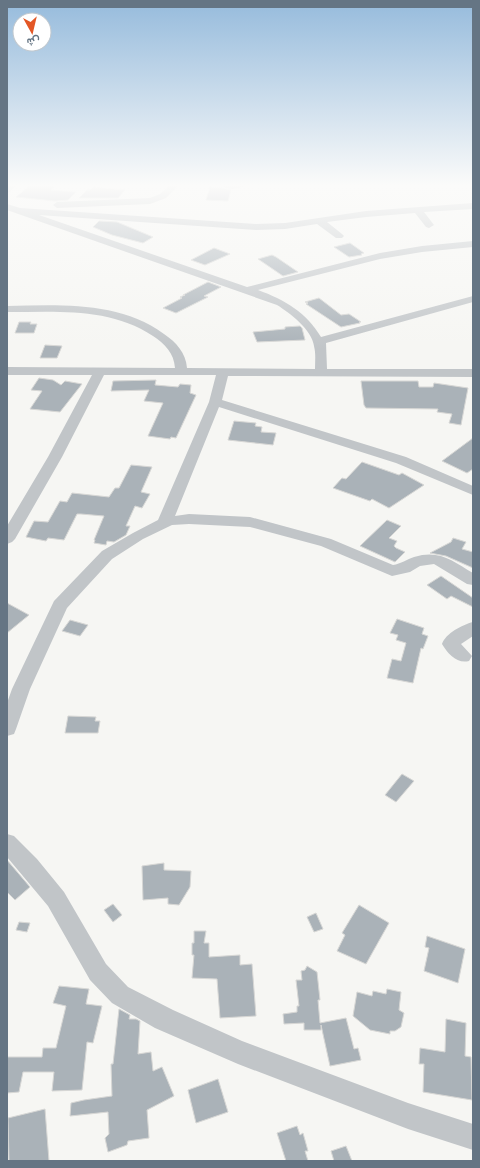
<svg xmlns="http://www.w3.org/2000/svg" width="480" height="1168" font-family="'Source Sans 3',Vazirmatn,sans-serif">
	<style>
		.building { fill: #aab2b8; stroke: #d7d7d5 }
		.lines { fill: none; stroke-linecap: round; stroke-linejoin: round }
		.minor { fill: #c1c5c8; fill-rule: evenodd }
	</style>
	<rect width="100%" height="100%" fill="#f6f6f3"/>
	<!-- building -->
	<g class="building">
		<polygon points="29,186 52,186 51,187 54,187 51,190 76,192 68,200 55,201 16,197"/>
		<polygon points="93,187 125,190 118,198 79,198 87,190 90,190"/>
		<polygon points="210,187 223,188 231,190 228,201 206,200"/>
		<polygon points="99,221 117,222 153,237 143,243 112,235 93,227"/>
		<polygon points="350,243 364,253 361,254 362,255 349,257 334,247"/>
		<polygon points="214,248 230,254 205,265 191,260"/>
		<polygon points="272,255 276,257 298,272 283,276 258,259"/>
		<polygon points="208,282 221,287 204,296 208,297 176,313 163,308 182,298 180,297 185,295 183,295"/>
		<polygon points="319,298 341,315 349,314 361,322 359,322 360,323 341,327 306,304 308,303 305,302"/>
		<polygon points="19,322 31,322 30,324 37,324 34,333 15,333"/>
		<polygon points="300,326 302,328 305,340 257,342 253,332 285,329 285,327"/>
		<polygon points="45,345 62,346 57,358 40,358"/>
		<polygon points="39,378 53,380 61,385 65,381 82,384 60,412 30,409 42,391 31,390"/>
		<polygon points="156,380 155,385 178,387 180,384 191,385 190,393 196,395 176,438 171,437 170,439 148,436 163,403 144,401 149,390 111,391 113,381"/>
		<polygon points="361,381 418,381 419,387 433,387 434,383 468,388 461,425 449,423 452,414 437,412 438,409 366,408 364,405"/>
		<polygon points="234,421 256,423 255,426 262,427 261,432 276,433 273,445 228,440"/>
		<polygon points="473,438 473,469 467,473 442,461"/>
		<polygon points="362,462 399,475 402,473 424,485 389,508 372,499 370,501 333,488 342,478 346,479"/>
		<polygon points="131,465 152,467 141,492 150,494 142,508 135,506 126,526 130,526 126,535 114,542 107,541 106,545 94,543 95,540 94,540 104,516 81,514 77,514 64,540 48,538 46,541 26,537 34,521 48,522 60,501 67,502 72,493 109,497 115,488 119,488"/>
		<polygon points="387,520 401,526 389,538 397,541 394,546 396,548 405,552 395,562 360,546"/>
		<polygon points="453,538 466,542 462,549 473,552 473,568 446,556 430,553 451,542"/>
		<polygon points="441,576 473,598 473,607 451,596 447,599 427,585"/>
		<polygon points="7,603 29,615 7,633"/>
		<polygon points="397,619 424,628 422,634 428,636 423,649 421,648 413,683 387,678 392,659 401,661 406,643 396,640 398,635 390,633"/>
		<polygon points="70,620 88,625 80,636 62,631"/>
		<polygon points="68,716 96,717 95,721 100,721 98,733 65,733"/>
		<polygon points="402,774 414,781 396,802 385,795"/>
		<polygon points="7,860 30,887 15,900 7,892"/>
		<polygon points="164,863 164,870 191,871 190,887 179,905 168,904 168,898 143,900 142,866"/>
		<polygon points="113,904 122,915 113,922 104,910"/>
		<polygon points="359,905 389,923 366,964 337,951 345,935 342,933"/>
		<polygon points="316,913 323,929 314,932 307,917"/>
		<polygon points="19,922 30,923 27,932 16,930"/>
		<polygon points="194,931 206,931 204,943 209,943 209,957 240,955 240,965 252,964 256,1016 220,1018 217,979 192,978 194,955 192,955 192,943 194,943"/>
		<polygon points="427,936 465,949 458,983 424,971 429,948 425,947"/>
		<polygon points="307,966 317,972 320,1000 318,1000 320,1023 346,1018 354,1049 358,1048 361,1060 330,1066 321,1025 321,1030 304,1030 304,1023 284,1024 283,1014 297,1012 297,1006 299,1006 296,980 302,980 301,971 305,970"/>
		<polygon points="59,986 89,989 86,1004 102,1006 93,1043 87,1042 82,1090 52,1091 54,1072 23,1072 19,1092 7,1093 7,1057 42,1057 43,1048 56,1048 66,1006 53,1003"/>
		<polygon points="387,989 401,992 399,1010 404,1013 401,1027 395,1031 390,1031 390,1034 370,1030 353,1016 357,992 372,996 373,991 386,994"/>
		<polygon points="119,1009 130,1015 129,1019 136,1019 140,1021 138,1054 151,1052 153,1071 162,1067 174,1096 147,1110 149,1138 128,1141 127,1145 108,1152 105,1138 109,1134 108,1112 70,1116 71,1103 84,1100 112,1096 111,1064 113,1064"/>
		<polygon points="446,1019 466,1023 465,1056 471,1057 472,1100 423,1092 424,1064 419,1064 420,1048 445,1052"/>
		<polygon points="218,1079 228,1112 196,1123 188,1090"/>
		<polygon points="45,1109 49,1161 9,1161 8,1118"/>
		<polygon points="297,1126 300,1135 303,1133 308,1151 305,1151 308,1161 286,1161 277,1133"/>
		<polygon points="346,1146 352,1161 334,1161 331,1151"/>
	</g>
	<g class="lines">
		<!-- minor -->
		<g class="minor">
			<polygon points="7,186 15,186 10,192 7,193"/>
			<polygon points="169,186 178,186 166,198 150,204 57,208 53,205 57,202 150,198 160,194"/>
			<path d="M223,186H243C239,190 227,190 223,186Z"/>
			<path d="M473,203V209L424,212L434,225L429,228L426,227L415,213L366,217L327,222L342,234L344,236L342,238H336L317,224L285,229L256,230L39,215L247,287L380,253L422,246L473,241V247L422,252L380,259L258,290C285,300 306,312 321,337L473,296V302L326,343L327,369H473V377L228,376L222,400L406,457L473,486V495L396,463L219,407L175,516L189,514L250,517L331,539L393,565C401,564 407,559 414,557C439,549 453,561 473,573V585L467,584L434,564L420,566L410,572L392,576L321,546L250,527L189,524L172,525L143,539L112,559L67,608L30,689L16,729L14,734L7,736V703L12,689L54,601L102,551L133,533L158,520L209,402L216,375H104L62,457L15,539L12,542L7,544V526L48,457L92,375H7V367L175,368C174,353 165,344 153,336C110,307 57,312 7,312V306C60,305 119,301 164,334C176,342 186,353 187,368L315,369C315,361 316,354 314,346C312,330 290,313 277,305L7,210V204L20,208L256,224L285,223L366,211Z"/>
			<path d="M473,622V636L461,644L472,656L469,661C457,664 448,654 442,644C446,633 462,625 473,622Z"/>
			<polygon points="7,834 14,836 37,859 64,892 106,964 128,987 173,1010 242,1041 408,1103 473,1124 473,1150 408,1129 238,1064 155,1028 112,1003 90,980 48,906 7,857"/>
		</g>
	</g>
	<!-- sky -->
	<linearGradient id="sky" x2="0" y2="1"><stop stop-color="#96bbdc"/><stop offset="0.53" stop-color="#fbfbfa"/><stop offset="1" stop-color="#fbfbfa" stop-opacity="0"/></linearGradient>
	<rect width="480" height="349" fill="url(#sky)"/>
	<!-- border -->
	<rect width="480" height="1168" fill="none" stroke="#657584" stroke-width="16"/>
	<!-- north arrow -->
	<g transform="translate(32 32) rotate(172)"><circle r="19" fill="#ffffff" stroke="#c1c8ce"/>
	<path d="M0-3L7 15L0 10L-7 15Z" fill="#e35726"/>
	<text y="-6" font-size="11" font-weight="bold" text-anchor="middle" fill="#657584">ش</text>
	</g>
</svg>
